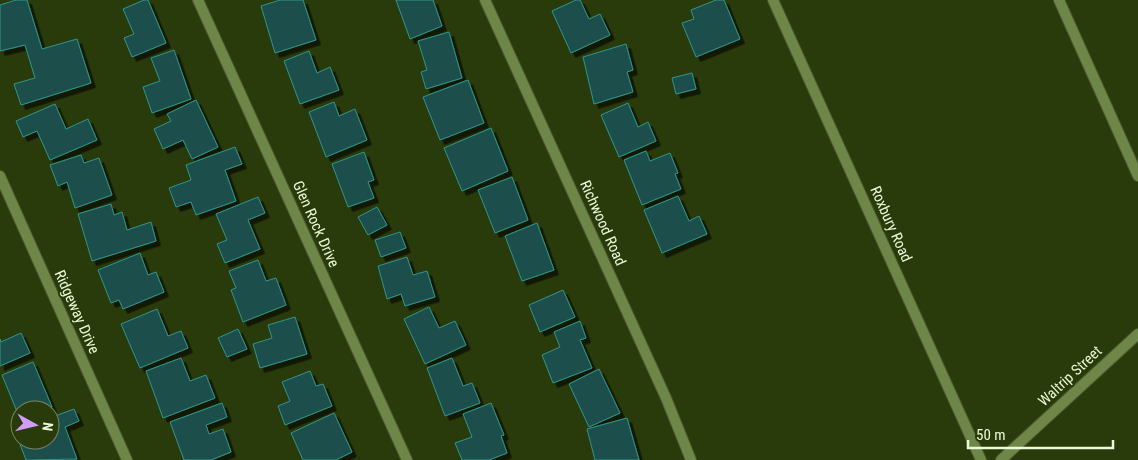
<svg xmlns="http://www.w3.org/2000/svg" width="1138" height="460" font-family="'Roboto Condensed',sans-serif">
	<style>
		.building { fill: #1c504b; stroke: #30958c; filter: url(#shadow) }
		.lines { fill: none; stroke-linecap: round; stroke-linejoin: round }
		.minor-casing { stroke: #49592c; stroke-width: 12 }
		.tertiary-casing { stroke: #49592c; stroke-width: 12 }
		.minor { stroke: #6e8749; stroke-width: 10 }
		.tertiary { stroke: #6e8749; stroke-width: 10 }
		.labels { text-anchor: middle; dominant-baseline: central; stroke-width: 4; stroke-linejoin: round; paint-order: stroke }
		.street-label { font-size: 15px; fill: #eaf9d8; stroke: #2a3b0b }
	</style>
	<defs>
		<filter id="shadow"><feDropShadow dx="4.5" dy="4.5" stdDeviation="0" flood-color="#0009"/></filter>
	</defs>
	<rect width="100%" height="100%" fill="#2a3b0b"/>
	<!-- building -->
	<g class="building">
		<polygon points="16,0 27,0 42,49 77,39 91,83 21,105 14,84 35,78 25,45 0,51 0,5"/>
		<polygon points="144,0 148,0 166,43 132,57 124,38 134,34 123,9"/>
		<polygon points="280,0 303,0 316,40 275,53 261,6"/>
		<polygon points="396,0 433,0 442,26 410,39"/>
		<polygon points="576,0 580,0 589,19 600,14 610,35 571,53 552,11"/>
		<polygon points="716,0 724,0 740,39 696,57 682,23 694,19 691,10"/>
		<polygon points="449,32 462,78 426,89 421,72 427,70 418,41"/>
		<polygon points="626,44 633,70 627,72 633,92 594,104 583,57"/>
		<polygon points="174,50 191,99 152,113 143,87 160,81 151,58"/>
		<polygon points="309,51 317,73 330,67 339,90 300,104 284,61"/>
		<polygon points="692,73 696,89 676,94 672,78"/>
		<polygon points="468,80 484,123 440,140 423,97"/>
		<polygon points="196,100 218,147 192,159 183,140 163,149 154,129 171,121 167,114"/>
		<polygon points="334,102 339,116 355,109 367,140 326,157 309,112"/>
		<polygon points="628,103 638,127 648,122 656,141 619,157 601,115"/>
		<polygon points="55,104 66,129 88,119 97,140 50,160 37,131 23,137 16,121"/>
		<polygon points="491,128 508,171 462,191 444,148"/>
		<polygon points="235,147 242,164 225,170 236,201 196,215 191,202 176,207 169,188 191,180 186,165"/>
		<polygon points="646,151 650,161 670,153 678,173 675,174 681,189 642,205 624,160"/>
		<polygon points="364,152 374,180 368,182 374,198 348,207 332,164"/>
		<polygon points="81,155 84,163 99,158 112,195 75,208 67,182 58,186 50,165"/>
		<polygon points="512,177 528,220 495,233 478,190"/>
		<polygon points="678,196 689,221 699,216 707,234 662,253 644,210"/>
		<polygon points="258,197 265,213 248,220 260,249 225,263 217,244 227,240 216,214"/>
		<polygon points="111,204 114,215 122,212 127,230 151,222 156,241 92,261 78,214"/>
		<polygon points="377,207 387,225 368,235 358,217"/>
		<polygon points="537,223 554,270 522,281 505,236"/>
		<polygon points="400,232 406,248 381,257 375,240"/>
		<polygon points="140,253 148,275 156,272 164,292 123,309 119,300 111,303 98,270"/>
		<polygon points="407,257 413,275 427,271 435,297 405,306 401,294 387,299 378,266"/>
		<polygon points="258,260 266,281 276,278 286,305 243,322 231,290 236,288 229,271"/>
		<polygon points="563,290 575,317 540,332 529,305"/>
		<polygon points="429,307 439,328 455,321 466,345 425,364 404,319"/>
		<polygon points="157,309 168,336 181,331 188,348 140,368 121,324"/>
		<polygon points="295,317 307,354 260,368 253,344 272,338 268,325"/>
		<polygon points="580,321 586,338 580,340 592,368 553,383 542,355 560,347 554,332"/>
		<polygon points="238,329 247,349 227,357 218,338"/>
		<polygon points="21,333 30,353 0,366 0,339 1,342"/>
		<polygon points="181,358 190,381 206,375 215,398 163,418 146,371"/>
		<polygon points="452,358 463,386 472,383 480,403 445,416 427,368"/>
		<polygon points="33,362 52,407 47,410 20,410 20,419 2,375"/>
		<polygon points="599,369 620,413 589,427 569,384"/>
		<polygon points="310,371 316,386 323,384 332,406 285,425 278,406 290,401 282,382"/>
		<polygon points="222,403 227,417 206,425 209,434 223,429 231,452 211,460 184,460 170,422"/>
		<polygon points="491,403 504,435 501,436 507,453 489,460 462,460 455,443 472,437 463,414"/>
		<polygon points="74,409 79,421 65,427 77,459 26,460 15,431 20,429 20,440 50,440 50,418"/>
		<polygon points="334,413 352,452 336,460 303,460 291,433"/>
		<polygon points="627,418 639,460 595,460 587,429"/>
	</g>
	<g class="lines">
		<defs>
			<g id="minor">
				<polyline points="198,0 407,460"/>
				<polyline points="485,0 666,398 691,460"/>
				<polyline points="773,0 981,460"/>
				<polyline points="1059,0 1138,176"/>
				<polyline points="0,176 127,460"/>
			</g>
			<polyline id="tertiary" points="1001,460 1138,334"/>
		</defs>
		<!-- minor casing -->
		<use href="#minor" class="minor-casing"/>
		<!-- tertiary casing -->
		<use href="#tertiary" class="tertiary-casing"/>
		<!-- minor -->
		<use href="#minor" class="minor"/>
		<!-- tertiary -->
		<use href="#tertiary" class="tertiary"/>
	</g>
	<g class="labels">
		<!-- street labels -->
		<g class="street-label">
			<text transform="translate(603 223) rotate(66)">Richwood Road</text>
			<text transform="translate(316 224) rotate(66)">Glen Rock Drive</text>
			<text transform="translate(891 224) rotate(66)">Roxbury Road</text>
			<text transform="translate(77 312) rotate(66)">Ridgeway Drive</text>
			<text transform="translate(1070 376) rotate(-43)">Waltrip Street</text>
		</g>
	</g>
	<!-- north arrow -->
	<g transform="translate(35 425) rotate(98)"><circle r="24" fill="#2a3b0b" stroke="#77875d"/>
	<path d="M0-4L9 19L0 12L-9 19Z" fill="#d09dff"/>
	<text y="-8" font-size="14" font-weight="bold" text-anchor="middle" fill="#eaf9d8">N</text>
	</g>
	<!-- scale -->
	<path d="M968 440v8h145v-8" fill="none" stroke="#eaf9d8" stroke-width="2.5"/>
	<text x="976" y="440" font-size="15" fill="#eaf9d8" stroke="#2a3b0b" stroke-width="4" paint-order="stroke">50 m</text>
</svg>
